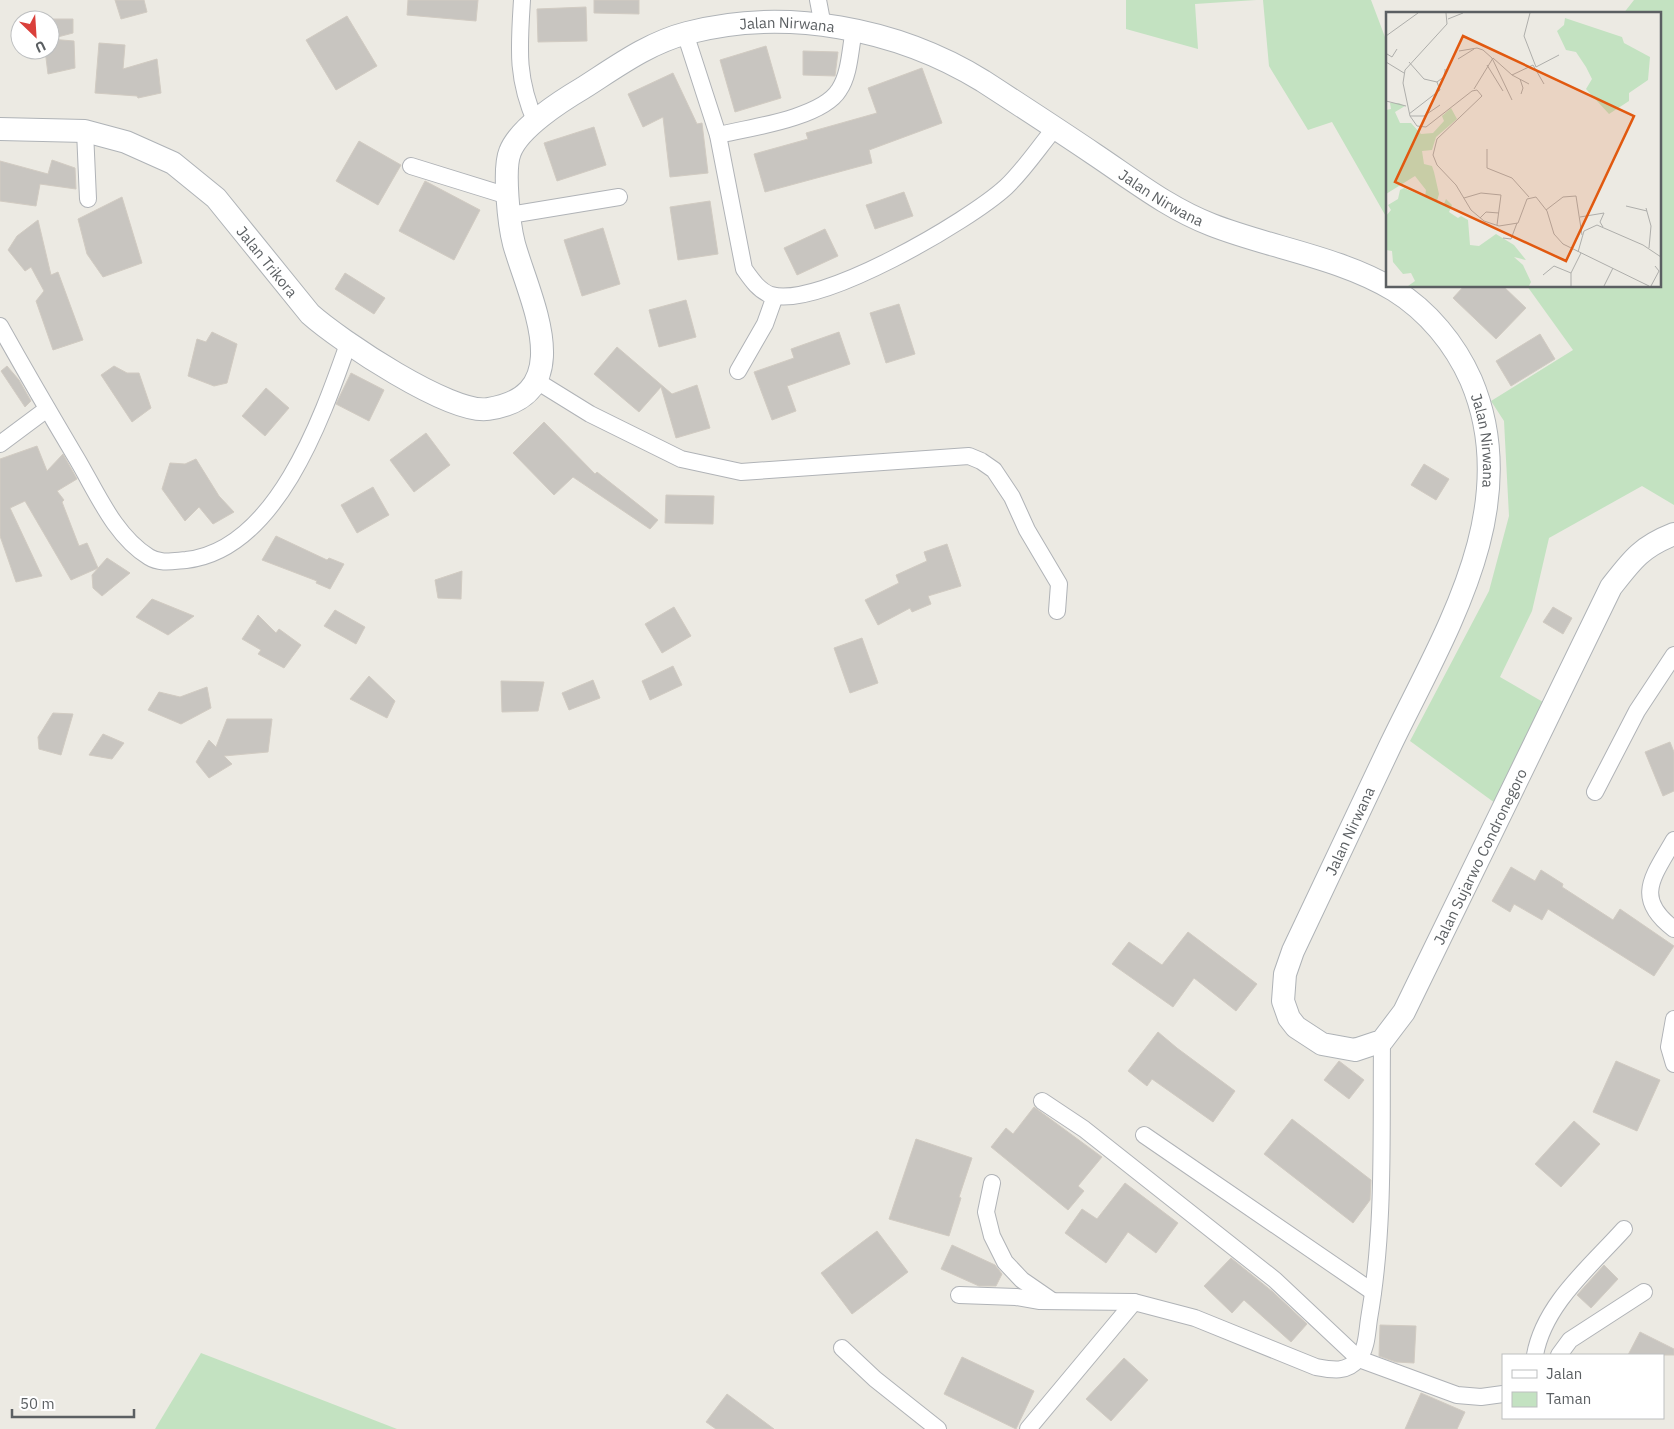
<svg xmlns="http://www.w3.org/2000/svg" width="1674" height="1429" font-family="'IBM Plex Sans',sans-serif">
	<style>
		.green { fill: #c3e2c1 }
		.building { fill: #c8c5c0; stroke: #d1cbc2 }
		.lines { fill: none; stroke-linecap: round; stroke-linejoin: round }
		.street-casing { stroke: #b0b3b7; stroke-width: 18 }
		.secondary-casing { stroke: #afb3b7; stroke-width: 24 }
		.street { stroke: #fff; stroke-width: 16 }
		.secondary { stroke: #fff; stroke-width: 22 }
		.labels { text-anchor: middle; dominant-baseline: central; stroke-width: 4.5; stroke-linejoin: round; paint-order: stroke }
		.street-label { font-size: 15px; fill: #5b5f62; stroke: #fff }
		.inset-road { fill: none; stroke: #aeaeab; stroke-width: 1 }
		.view { fill: #e15910; fill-opacity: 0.15; stroke: #e15910; stroke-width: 2.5 }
		.inset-edge { fill: none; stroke: #5b5f62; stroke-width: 2.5 }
	</style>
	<rect width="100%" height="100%" fill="#eceae3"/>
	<!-- green -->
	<g class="green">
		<polygon points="1126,0 1256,0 1195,4 1198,49 1126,29"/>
		<polygon points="1263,0 1371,0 1388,45 1388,220 1332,122 1308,130 1269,66"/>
		<polygon points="1634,0 1674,0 1674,505 1642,486 1549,538 1532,611 1500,677 1543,702 1495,803 1410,741 1489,591 1509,516 1504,421 1491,401 1573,350 1527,286 1660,286 1660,14 1623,14"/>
		<polygon points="201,1353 397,1429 155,1429"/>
	</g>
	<!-- building -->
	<g class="building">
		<polygon points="115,0 144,0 147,12 121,19"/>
		<polygon points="408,0 478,0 476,21 407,15"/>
		<polygon points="594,0 639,0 639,14 594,13"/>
		<polygon points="586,7 587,41 538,42 537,9"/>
		<polygon points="347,16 377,66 336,90 306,40"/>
		<polygon points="50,19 73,19 73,33 50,39"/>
		<polygon points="50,39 74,41 75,68 48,74 45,50 50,50"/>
		<polygon points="99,43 125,45 123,69 157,59 161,93 138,98 137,96 95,93"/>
		<polygon points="766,46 781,98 735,112 720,60"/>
		<polygon points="803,51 838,52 835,76 803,75"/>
		<polygon points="922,68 942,123 869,150 872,163 765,192 754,154 808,139 806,133 877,113 868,88"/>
		<polygon points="673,73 697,124 702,123 708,173 670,177 663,117 643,127 628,94"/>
		<polygon points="594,127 606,165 557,181 544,143"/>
		<polygon points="359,141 401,165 378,205 336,181"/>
		<polygon points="52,160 75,168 76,189 40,184 36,206 0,201 0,161 48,174"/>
		<polygon points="425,181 480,210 454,260 399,231"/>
		<polygon points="904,192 913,216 875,229 866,205"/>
		<polygon points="122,197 142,263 103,277 87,254 78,219"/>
		<polygon points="710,201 718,254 678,260 670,207"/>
		<polygon points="38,220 51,275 58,272 83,340 53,350 36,301 44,291 31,267 25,271 8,250 17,236"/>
		<polygon points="603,228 620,284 582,296 564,240"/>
		<polygon points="825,229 838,256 797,275 784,248"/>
		<polygon points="345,273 385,298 374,314 335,289"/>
		<polygon points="1464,286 1503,286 1526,308 1496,339 1453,298"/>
		<polygon points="686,300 696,337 659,347 649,310"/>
		<polygon points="899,304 915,354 886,363 870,313"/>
		<polygon points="212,332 237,344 227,383 214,386 188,376 197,339 206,342"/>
		<polygon points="839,332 850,364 787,386 796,411 772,420 754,372 794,358 791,349"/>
		<polygon points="1540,334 1555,359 1511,386 1496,361"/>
		<polygon points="617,347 672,394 697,385 710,428 676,438 661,387 639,412 594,374"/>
		<polygon points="7,366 19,380 31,401 25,407 1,371"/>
		<polygon points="114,366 127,373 139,373 151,408 132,422 101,375"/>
		<polygon points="351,373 384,390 369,421 336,404"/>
		<polygon points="266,388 289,408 265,436 242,416"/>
		<polygon points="544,422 595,474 597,472 658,520 650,529 573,477 554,495 513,453"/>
		<polygon points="426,433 450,465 414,492 390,460"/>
		<polygon points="37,446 47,471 63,454 77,479 57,491 64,500 62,502 79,546 87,543 98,568 71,580 25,501 10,508 42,576 16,582 0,536 0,459"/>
		<polygon points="196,459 219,496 234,512 213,524 199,507 185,521 162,489 170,463 185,464"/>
		<polygon points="1424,464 1449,479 1436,500 1411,485"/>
		<polygon points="373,487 389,515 357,533 341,505"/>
		<polygon points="666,495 714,496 713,524 665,523"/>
		<polygon points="276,536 327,560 329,558 344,564 330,589 316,583 317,581 262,560"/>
		<polygon points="947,544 961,586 928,596 931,604 912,612 910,608 878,625 865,600 899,583 896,575 927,561 924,552"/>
		<polygon points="107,558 130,573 102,596 93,588 92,575"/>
		<polygon points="462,571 461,599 438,598 435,580"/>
		<polygon points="152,599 194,616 168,635 136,617"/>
		<polygon points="674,607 691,636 662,653 645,624"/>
		<polygon points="1553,607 1572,618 1563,634 1543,622"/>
		<polygon points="335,610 365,627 356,644 324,626"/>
		<polygon points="258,615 276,633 279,629 301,645 284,668 258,654 261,650 242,639"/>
		<polygon points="862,638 878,683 850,693 834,648"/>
		<polygon points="673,666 682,685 650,700 642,681"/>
		<polygon points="369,676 395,701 387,718 350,699"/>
		<polygon points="593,680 600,698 569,710 562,693"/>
		<polygon points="501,681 544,682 538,711 502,712"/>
		<polygon points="207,687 211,708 181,724 148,710 159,692 180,697"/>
		<polygon points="53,713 73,714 61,755 39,749 38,737"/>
		<polygon points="227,719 272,719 268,752 224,756 232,764 209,778 196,762 209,740 216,747"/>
		<polygon points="103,734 124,743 112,759 89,755"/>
		<polygon points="1670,742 1674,752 1674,791 1663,796 1645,752"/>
		<polygon points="1511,867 1535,881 1541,870 1563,884 1562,887 1613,920 1620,909 1674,946 1654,976 1548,909 1542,920 1514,904 1510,912 1492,901"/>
		<polygon points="1188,932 1257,984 1236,1011 1194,978 1173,1007 1112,964 1129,942 1162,965"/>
		<polygon points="1158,1032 1177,1048 1235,1091 1213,1122 1152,1079 1147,1086 1128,1071"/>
		<polygon points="1339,1061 1364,1080 1349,1099 1324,1080"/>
		<polygon points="1616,1061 1660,1080 1637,1131 1593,1112"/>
		<polygon points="1034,1107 1102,1157 1078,1186 1084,1191 1068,1210 991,1147 1006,1128 1013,1134"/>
		<polygon points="1292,1119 1371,1180 1370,1200 1353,1223 1264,1154"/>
		<polygon points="1574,1121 1600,1144 1561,1187 1535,1164"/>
		<polygon points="916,1139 972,1158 959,1197 961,1198 949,1236 889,1219"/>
		<polygon points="1125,1183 1178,1223 1156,1253 1128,1232 1106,1263 1065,1233 1082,1209 1097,1219"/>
		<polygon points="877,1231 908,1272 852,1314 821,1273"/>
		<polygon points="952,1245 995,1265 1002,1274 996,1286 979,1286 941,1269"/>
		<polygon points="1231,1258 1273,1292 1307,1324 1291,1342 1244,1300 1232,1313 1204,1286"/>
		<polygon points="1604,1265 1618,1279 1591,1308 1577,1295"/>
		<polygon points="1380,1325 1416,1326 1414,1363 1396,1362 1379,1356"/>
		<polygon points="1640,1332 1674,1349 1674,1355 1628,1355"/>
		<polygon points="962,1357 1034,1391 1016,1429 944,1394"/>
		<polygon points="1124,1358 1148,1380 1111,1421 1086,1399"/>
		<polygon points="1421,1393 1465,1412 1457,1429 1405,1429"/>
		<polygon points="727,1394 774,1429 716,1429 706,1422"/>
	</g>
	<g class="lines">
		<defs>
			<g id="street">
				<path d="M522,0C519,48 516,78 536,123"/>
				<polyline points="818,0 823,26"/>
				<path d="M685,33L718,135L744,269C751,279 759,291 771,295C819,309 969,221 1006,187C1024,170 1039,147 1055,128"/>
				<polyline points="85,131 88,199"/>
				<path d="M718,135C749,128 822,118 839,90C850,74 850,49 854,30"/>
				<polyline points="411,166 508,196"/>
				<polyline points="510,215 619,197"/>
				<path d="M0,326C24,369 49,412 74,454C95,488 113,535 149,557C160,564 173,561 186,560C276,550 322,418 348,344"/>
				<polyline points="738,371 765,324 775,296"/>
				<polyline points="535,380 590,414 681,459 741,472 969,456 981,461 994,470 1012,497 1027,530 1059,584 1057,611"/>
				<polyline points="0,444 47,409"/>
				<polyline points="1595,792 1637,711 1674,655"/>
				<path d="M1674,840C1653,877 1633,898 1674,929"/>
				<polyline points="1674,1019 1669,1047 1674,1064"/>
				<polyline points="1042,1101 1084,1129 1275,1280 1359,1359 1457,1395 1481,1397 1503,1394"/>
				<polyline points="1144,1135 1373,1292"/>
				<polyline points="992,1183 986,1212 992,1236 1005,1262 1022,1280 1051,1300"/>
				<path d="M959,1295L1016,1297L1040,1301L1134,1302L1195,1318L1316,1367C1332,1370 1347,1373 1358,1359C1367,1349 1367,1332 1369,1319C1385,1228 1381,1133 1382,1041"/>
				<polyline points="842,1348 875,1379 938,1429"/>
				<path d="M1535,1355C1544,1304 1591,1266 1624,1229"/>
				<polyline points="1559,1355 1570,1340 1644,1292"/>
				<polyline points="1028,1429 1134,1302"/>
			</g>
			<g id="secondary">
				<path id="s1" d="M0,129L85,131L126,142L173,163L216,198L310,314C339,340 451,415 488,409C581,395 529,298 514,244C509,225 503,169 510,152C519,128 561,101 583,88C616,67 648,43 687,33C785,7 897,28 983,81C1020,105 1057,129 1094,154C1133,180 1168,208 1212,225C1271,248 1339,257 1394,290C1428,311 1455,344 1471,380C1525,507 1445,632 1391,744C1358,813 1325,882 1293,951L1285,974L1283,1001L1289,1018L1296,1027L1322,1044L1355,1050L1382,1041L1404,1012L1611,587C1632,560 1641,547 1674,534"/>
			</g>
		</defs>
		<!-- street casing -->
		<use href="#street" class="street-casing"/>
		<!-- secondary casing -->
		<use href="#secondary" class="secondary-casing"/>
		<!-- street -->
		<use href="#street" class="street"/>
		<!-- secondary -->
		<use href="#secondary" class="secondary"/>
	</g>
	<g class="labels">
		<!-- street labels -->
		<g class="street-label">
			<text stroke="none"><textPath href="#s1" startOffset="1198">Jalan Nirwana</textPath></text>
			<text stroke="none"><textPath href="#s1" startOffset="1618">Jalan Nirwana</textPath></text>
			<text stroke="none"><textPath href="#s1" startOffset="316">Jalan Trikora</textPath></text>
			<text stroke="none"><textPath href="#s1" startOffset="2052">Jalan Nirwana</textPath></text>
			<text transform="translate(1350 831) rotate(-65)">Jalan Nirwana</text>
			<text stroke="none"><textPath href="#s1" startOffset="2988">Jalan Sujarwo Condronegoro</textPath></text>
		</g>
	</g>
	<!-- overview -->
	<g transform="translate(1386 12)">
		<rect width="275" height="275" fill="#eceae3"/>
		<path d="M179,6L236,25L238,31L264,45L262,68L243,81V89L223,102L200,77L206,67L200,55L190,40L180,38L171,19L178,13ZM13,91L19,94L9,100L14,111H25L35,122L47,121L58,109L56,104L65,96L71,107L50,125L46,138L36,139L38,152L46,154L48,160L53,182L51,189L58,192L60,187L66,193L63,200L72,206L75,204L82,208L84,233L93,234L110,222L128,233L140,248L128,245L137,253L145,270L143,274H22L29,269L25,261L17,262L7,250L6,239L0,238V204L5,198L2,193L12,187L14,178L18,176L39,185L40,178L29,164L0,182V98L5,97L4,91Z" fill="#c3e2c1"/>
		<path class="inset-road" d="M60,1L61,12L19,58L17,71L24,104L31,114L40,115L86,79L91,78L96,84L51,127L47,143L51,153L70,173L85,198L98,209L113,214L132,211L141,187L150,185L161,199L168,222L177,232L263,274M144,1L138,24L150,55L173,43M62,7L77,1M0,24L32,1M73,39L91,36L97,38L106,46L126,88M1,42L6,45L11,37M72,47L88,37M0,50L18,61M23,50L38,67L51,70L54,78L23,102M101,53L117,79M126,63L147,53L158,72M134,67L137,76L135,82M51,70L59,64V57M88,77L107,46L126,63L143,72M0,89L20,94M24,104H38L54,93M101,137V156L126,166L143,185M78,186L95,181L115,183L111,213M240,194L261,199M260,196L265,214L263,236M160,198L177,185L190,184L196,223M194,205L218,201L214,210L217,215M94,206L100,200L113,201M117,226L125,227L131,211M192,240L198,219L211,213L257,233L275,245M157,263L168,254L185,261M185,274V261L195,241M218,274L227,256M265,274L273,259L269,254"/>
		<path class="view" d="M77,24L248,104L180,249L9,170Z"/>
		<rect width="275" height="275" class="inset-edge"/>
	</g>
	<!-- legend -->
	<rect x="1502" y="1354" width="162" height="65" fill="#ffffff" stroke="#bdbfc0"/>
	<rect x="1512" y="1370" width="25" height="8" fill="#ffffff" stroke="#bdbfc0"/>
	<text x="1546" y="1379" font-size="15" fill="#5b5f62">Jalan</text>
	<rect x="1512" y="1392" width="25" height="15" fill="#c3e2c1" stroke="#bdbfc0"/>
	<text x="1546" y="1404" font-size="15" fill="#5b5f62">Taman</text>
	<!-- north arrow -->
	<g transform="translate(35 35) rotate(155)"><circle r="24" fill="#ffffff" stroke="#bdbfc0"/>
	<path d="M0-4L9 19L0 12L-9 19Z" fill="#da403b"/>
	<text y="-8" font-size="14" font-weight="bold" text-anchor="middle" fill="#5b5f62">U</text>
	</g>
	<!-- scale -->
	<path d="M12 1409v8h122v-8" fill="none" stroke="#5b5f62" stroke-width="2.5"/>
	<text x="20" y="1409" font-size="15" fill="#5b5f62" stroke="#ffffff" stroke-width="4" paint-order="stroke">50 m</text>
</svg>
